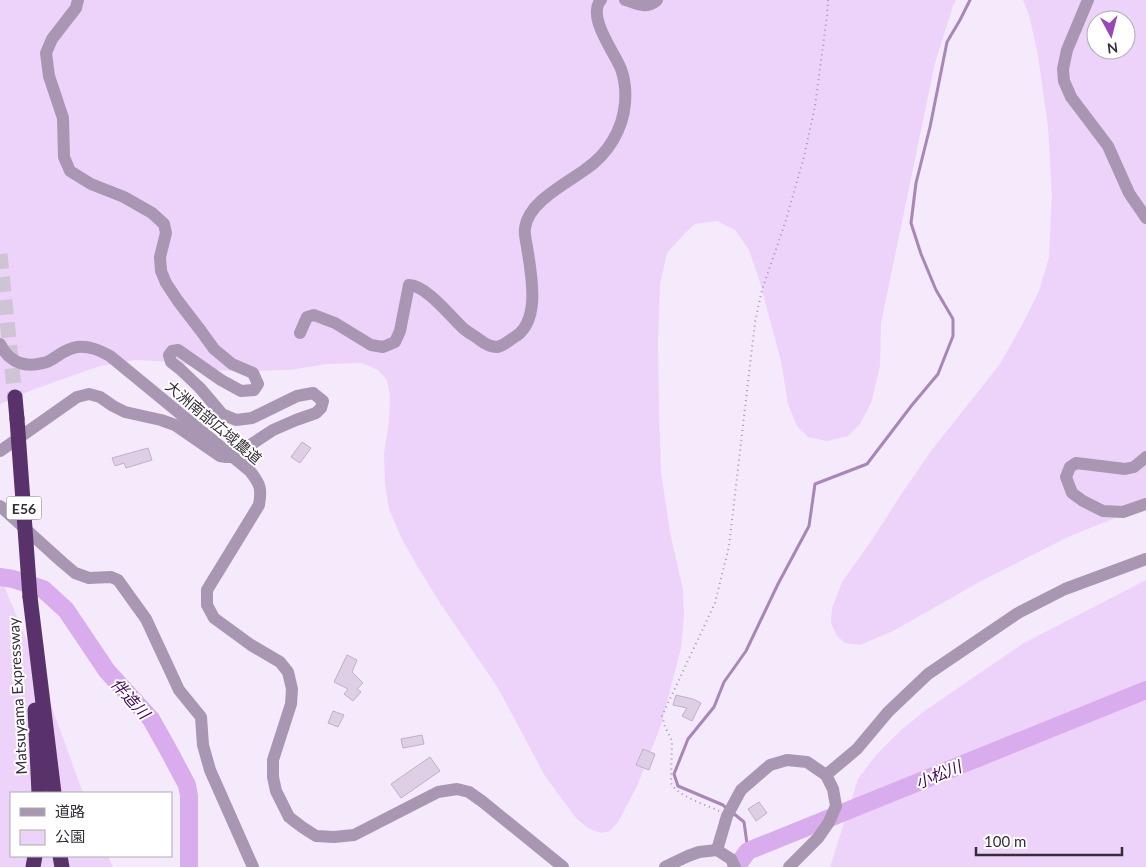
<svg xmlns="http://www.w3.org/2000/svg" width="1146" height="867" font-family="Lato,'Noto Sans JP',sans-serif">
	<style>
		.green { fill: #edd3fa; fill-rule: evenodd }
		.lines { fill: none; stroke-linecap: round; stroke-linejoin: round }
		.stream { stroke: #a886b7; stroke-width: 3 }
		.river { stroke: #d9acee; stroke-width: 18 }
		.building { fill: #dfcfe6; stroke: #bfb0c7 }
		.highway-tunnel { stroke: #cfc4d5; stroke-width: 15; stroke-dasharray: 15 8; stroke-linecap: butt }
		.path { stroke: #a198a7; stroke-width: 2; stroke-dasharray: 1 4; stroke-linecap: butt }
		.minor { stroke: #a996b2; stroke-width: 12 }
		.highway { stroke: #5a326b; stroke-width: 15 }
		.highway-bridge { stroke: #5a326b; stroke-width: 15 }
		.labels { text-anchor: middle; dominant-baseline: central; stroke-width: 4; stroke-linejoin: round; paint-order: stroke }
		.shield { fill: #fff; stroke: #726d74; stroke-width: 1 }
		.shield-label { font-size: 14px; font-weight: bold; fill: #352e38 }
		.street-label { font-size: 15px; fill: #352e38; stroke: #fff }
		.water-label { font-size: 16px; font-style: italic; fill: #420656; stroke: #fff }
	</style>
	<rect width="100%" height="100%" fill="#f5e9fc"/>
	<!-- green -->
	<g class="green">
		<polygon points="0,0 956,0 953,6 935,63 881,323 880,366 871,403 860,424 848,436 827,441 808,437 797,426 788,404 781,361 759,279 749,250 735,230 717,221 695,224 685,233 667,253 660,285 658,342 659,409 661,472 670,532 683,590 684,616 681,648 661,725 637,786 618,822 610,831 601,833 588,828 576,818 545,776 498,688 440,603 416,564 401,537 389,509 385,484 384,453 389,422 390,396 387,380 378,370 362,363 327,364 290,370 242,371 209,370 176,362 135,360 100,366 32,390 0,404"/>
		<path d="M1023,0H1146V506L1070,536L983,580L893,631L860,645L845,643L837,636L831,623L832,608L842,582L874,537L900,496L931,451L1000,364L1021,327L1039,291L1049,257L1052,194L1048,127L1038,55L1029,15ZM1096,20H1126V50H1096Z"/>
		<polygon points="0,576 34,658 83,793 11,793 11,856 108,856 113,867 0,867"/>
		<polygon points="1146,580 1146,867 830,867 858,779 876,755 901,730 926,710 1022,644"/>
	</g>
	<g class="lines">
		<!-- stream -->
		<g class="stream">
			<polyline points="726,808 723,805 678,786 674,774 688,739 714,707 724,682 746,651 778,584 809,526 815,484 867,464 912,405 938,374 953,336 953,319 936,290 921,254 911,223 916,183 930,127 947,42 960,20 970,0"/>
			<polyline points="733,813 744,822 748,851"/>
		</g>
		<!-- river -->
		<g class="river">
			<polyline points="0,577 13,579 43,589 66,610 107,671 151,719 170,753 187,785 189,796 189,867"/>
			<polyline points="736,867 748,851 1146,690"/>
		</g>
	</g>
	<!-- building -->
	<g class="building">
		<polygon points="302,442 311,448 300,463 291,457"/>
		<polygon points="148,448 152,460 126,468 124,463 115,466 112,458"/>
		<polygon points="347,655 357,660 352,672 363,683 357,689 361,692 353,701 344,694 348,689 334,682"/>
		<polygon points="676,695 693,699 701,703 692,721 682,716 687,708 673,705"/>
		<polygon points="333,711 344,715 338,727 328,723"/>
		<polygon points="422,735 424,744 403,748 401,739"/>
		<polygon points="643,749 655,754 649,770 636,765"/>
		<polygon points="430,757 440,771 401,798 391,784"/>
		<polygon points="759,802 767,813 756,821 748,809"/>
	</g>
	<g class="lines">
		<!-- highway-tunnel -->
		<polyline class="highway-tunnel" points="0,254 15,397"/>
		<!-- path -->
		<path class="path" d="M719,811C705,804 678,797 671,783L672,741L665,727L662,716L715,603L729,546L755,322L762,290L785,223L804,157L815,106L827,16L828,0"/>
		<!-- minor -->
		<g class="minor">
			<path d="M625,0C637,3 647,10 657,0"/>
			<polyline points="1088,0 1067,50 1063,69 1064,81 1071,97 1108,146 1129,193 1146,218"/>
			<path d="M300,333L307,317L314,315L335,323L371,345L383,347L395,342L400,331L409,285C426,285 451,317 464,329C469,333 475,336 480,340C485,344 490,347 497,347C502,346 509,341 513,338C542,323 531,273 527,247C526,241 524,233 525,228C528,202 567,183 586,169C608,154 623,129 625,103C626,91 625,80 621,69C615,53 586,16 601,0"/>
			<path d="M0,344C8,360 21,367 38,364C42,363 46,363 49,361C59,356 64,349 77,347C90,346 99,350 110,356L250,471C260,484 262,488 259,505L207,590V605L214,618L251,645L280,662L288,672L292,689L291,704L273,760V777L276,791L289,817L302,827L316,836L334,837L354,835L438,792L457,789L469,792L483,802L563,867"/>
			<polyline points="0,451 77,397 89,394 100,397 113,406 125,412 161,420 175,425 220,456 226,457 232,457 273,430 296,420 316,413 321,408 323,401 313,393 297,396 252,418 236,420 222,414 200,388 180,369 171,362 169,355 172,351 178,350 221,380 241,391 254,390 258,384 253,373 232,364 214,349 201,331 178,301 166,283 161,271 160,257 166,233 164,224 152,213 124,197 91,184 70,171 64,157 63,118 49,76 46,53 52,39 76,8 78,0"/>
			<polyline points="1146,457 1134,467 1125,469 1076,463 1070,467 1066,477 1072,493 1083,501 1103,511 1123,512 1146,504"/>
			<polyline points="0,506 62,562 75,573 89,578 111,577 118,580 146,619 179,690 201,717 203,745 210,770 253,867"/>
			<polyline points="826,775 857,749 888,712 928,674 1018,613 1065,589 1146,559"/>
			<polyline points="717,850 727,816 741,790 770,765 787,760 807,762 826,775 833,789 836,806 829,822 818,838 789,867"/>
			<polyline points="665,867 688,856 699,852 717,850 731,859 735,867"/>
		</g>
		<!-- highway -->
		<g class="highway">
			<polyline points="15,397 17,419"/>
			<polyline points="30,597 54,793"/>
			<polyline points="35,710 39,793"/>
			<polyline points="60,856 62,867"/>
			<polyline points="33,867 35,856"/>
		</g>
		<!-- highway-bridge -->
		<polyline class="highway-bridge" points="17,419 30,597"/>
	</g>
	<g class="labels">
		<!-- shield labels -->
		<rect class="shield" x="6.5" y="496.5" width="35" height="23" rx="4"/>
		<g class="shield-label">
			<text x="24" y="508">E56</text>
		</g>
		<!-- street labels -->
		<g class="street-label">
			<text transform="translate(214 422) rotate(40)">大洲南部広域農道</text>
			<text transform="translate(17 696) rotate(-93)">Matsuyama Expressway</text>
		</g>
		<!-- water labels -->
		<g class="water-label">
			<text transform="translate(131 698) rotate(48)">伴造川</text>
			<text transform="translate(938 774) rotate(-22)">小松川</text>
		</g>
	</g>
	<!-- legend -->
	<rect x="10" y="792" width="162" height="65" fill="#ffffff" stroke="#aeabaf"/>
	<rect x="20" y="808" width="25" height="8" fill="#a996b2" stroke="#aeabaf"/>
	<text x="55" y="817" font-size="15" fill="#352e38">道路</text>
	<rect x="20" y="830" width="25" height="15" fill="#edd3fa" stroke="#aeabaf"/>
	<text x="55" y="842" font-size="15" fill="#352e38">公園</text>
	<!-- north arrow -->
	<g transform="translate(1111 35) rotate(173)"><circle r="24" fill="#ffffff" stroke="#aeabaf"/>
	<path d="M0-4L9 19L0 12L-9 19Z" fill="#9748b8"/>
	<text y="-8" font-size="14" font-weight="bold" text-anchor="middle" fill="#352e38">N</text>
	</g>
	<!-- scale -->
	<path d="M976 847v8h146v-8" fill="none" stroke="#352e38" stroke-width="2.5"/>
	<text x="984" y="847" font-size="15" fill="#352e38" stroke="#ffffff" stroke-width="4" paint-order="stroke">100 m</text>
</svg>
